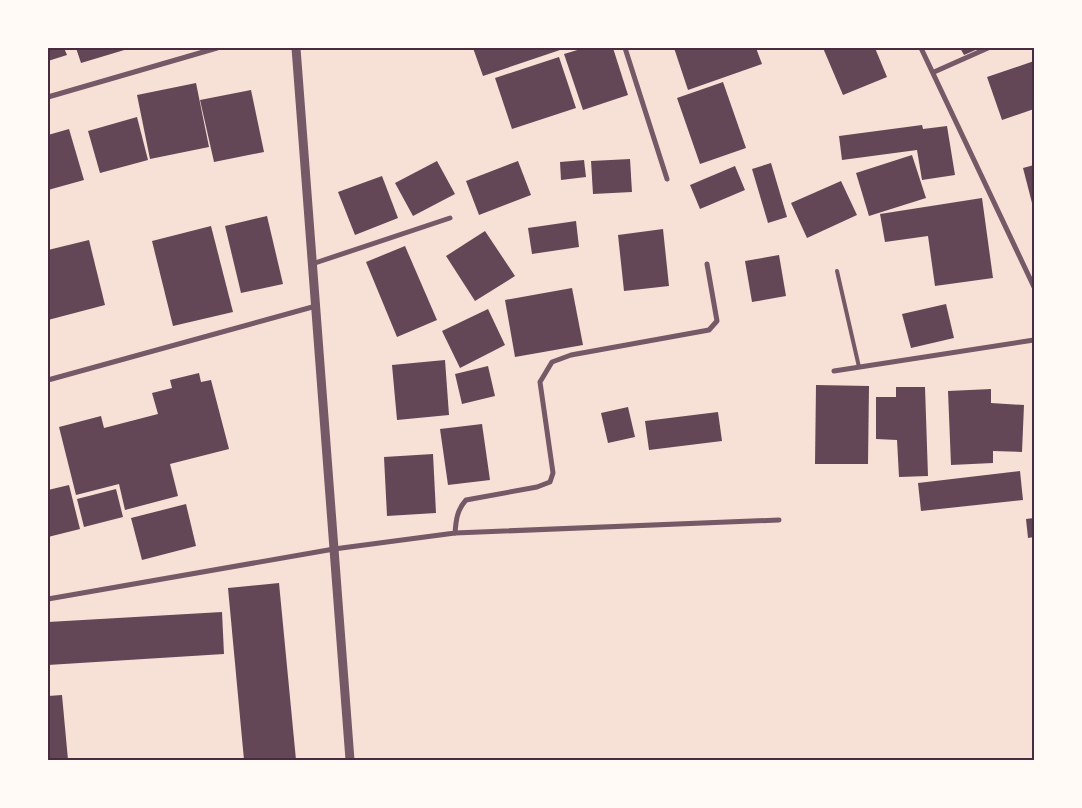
<svg xmlns="http://www.w3.org/2000/svg" width="1082" height="808" font-family="'Sofia Sans Condensed',sans-serif">
	<style>
		.building { fill: #644757 }
		.lines { fill: none; stroke-linecap: round; stroke-linejoin: round }
		.service { stroke: #755966; stroke-width: 4 }
		.minor { stroke: #755966; stroke-width: 5 }
		.tertiary { stroke: #755966; stroke-width: 9 }
		.neatline { fill: none; stroke: #4a2c40; stroke-width: 2 }
	</style>
	<rect width="100%" height="100%" fill="#f7e1d7"/>
	<!-- building -->
	<g class="building">
		<polygon points="48,48 64,48 67,55 48,61"/>
		<polygon points="76,48 131,48 81,63"/>
		<polygon points="473,48 566,48 483,76"/>
		<polygon points="584,48 613,48 628,95 583,110 564,54"/>
		<polygon points="674,48 756,48 762,64 688,90"/>
		<polygon points="823,48 875,48 887,77 843,95"/>
		<polygon points="960,48 980,48 964,55"/>
		<polygon points="559,57 576,108 512,129 495,78"/>
		<polygon points="1034,61 1034,109 1002,120 987,77"/>
		<polygon points="723,82 746,148 700,164 677,98"/>
		<polygon points="196,83 209,147 150,159 137,95"/>
		<polygon points="251,90 264,152 214,162 200,100"/>
		<polygon points="137,117 148,160 100,173 88,131"/>
		<polygon points="922,125 923,129 947,126 955,175 922,180 917,150 842,160 839,136"/>
		<polygon points="69,129 84,180 48,190 48,135"/>
		<polygon points="912,155 926,198 869,216 856,173"/>
		<polygon points="630,159 632,192 593,194 591,161"/>
		<polygon points="584,160 586,177 561,180 560,162"/>
		<polygon points="437,161 455,194 413,216 395,183"/>
		<polygon points="518,161 531,195 479,215 466,181"/>
		<polygon points="771,163 787,217 768,223 752,169"/>
		<polygon points="1034,165 1034,202 1032,203 1023,168"/>
		<polygon points="735,166 745,190 700,209 690,185"/>
		<polygon points="382,176 398,218 355,235 338,192"/>
		<polygon points="841,181 857,215 807,238 791,203"/>
		<polygon points="982,198 993,278 935,286 928,236 885,242 880,214"/>
		<polygon points="267,216 283,284 241,293 225,226"/>
		<polygon points="576,221 579,247 532,254 528,228"/>
		<polygon points="211,226 233,312 173,326 152,241"/>
		<polygon points="663,229 669,286 624,291 618,235"/>
		<polygon points="485,231 515,276 475,301 446,256"/>
		<polygon points="89,240 105,305 48,320 48,250"/>
		<polygon points="405,246 437,320 397,337 366,262"/>
		<polygon points="779,255 786,296 752,302 745,261"/>
		<polygon points="572,288 583,345 515,357 505,300"/>
		<polygon points="946,304 954,338 911,348 902,314"/>
		<polygon points="488,309 505,345 460,368 442,331"/>
		<polygon points="445,360 449,415 397,420 392,365"/>
		<polygon points="488,366 495,396 462,404 455,374"/>
		<polygon points="199,373 201,382 211,380 229,449 170,464 178,496 125,510 119,484 76,495 59,427 101,416 104,428 158,414 152,393 172,388 170,380"/>
		<polygon points="816,385 869,386 868,464 815,464"/>
		<polygon points="896,387 925,387 928,476 899,477 897,440 876,439 876,397 896,397"/>
		<polygon points="991,389 991,403 1024,405 1022,452 993,451 993,463 951,465 948,391"/>
		<polygon points="628,407 635,437 608,443 601,413"/>
		<polygon points="718,412 722,441 649,450 645,421"/>
		<polygon points="482,424 490,480 448,485 440,429"/>
		<polygon points="433,454 436,513 387,516 384,457"/>
		<polygon points="1020,471 1023,500 921,511 918,483"/>
		<polygon points="69,485 80,529 48,537 48,490"/>
		<polygon points="116,489 123,517 84,527 77,499"/>
		<polygon points="186,504 196,546 142,560 131,518"/>
		<polygon points="1034,518 1034,537 1028,538 1026,519"/>
		<polygon points="279,583 296,760 244,760 228,588"/>
		<polygon points="222,612 224,654 48,665 48,622"/>
		<polygon points="62,695 68,760 48,760 48,696"/>
	</g>
	<g class="lines">
		<!-- service -->
		<polyline class="service" points="837,271 859,367"/>
		<!-- minor -->
		<g class="minor">
			<polyline points="625,48 667,179"/>
			<polyline points="921,48 1034,287"/>
			<polyline points="934,72 988,48"/>
			<polyline points="48,97 217,48"/>
			<polyline points="312,264 450,218"/>
			<polyline points="834,371 1034,340"/>
			<polyline points="48,380 316,306"/>
			<polyline points="455,533 779,520"/>
			<path d="M48,599L334,549L455,533C456,520 457,510 466,500L537,487L550,482L553,473L540,382L552,362L571,355L709,330L717,321L707,264"/>
		</g>
		<!-- tertiary -->
		<polyline class="tertiary" points="296,48 350,760"/>
	</g>
	<!-- border -->
	<rect width="1082" height="808" fill="none" stroke="#fffaf5" stroke-width="98"/>
	<rect x="49" y="49" width="984" height="710" class="neatline"/>
</svg>
